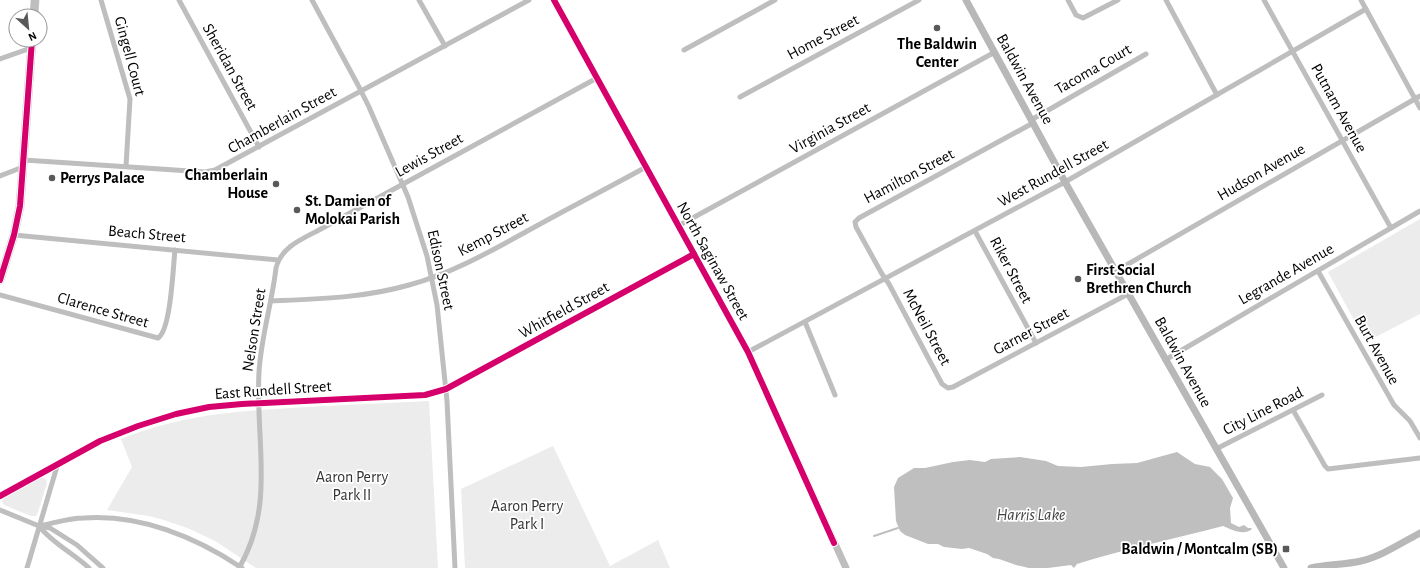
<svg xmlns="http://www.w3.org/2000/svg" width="1420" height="568" font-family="'Alegreya Sans',sans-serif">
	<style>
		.green { fill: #ececec }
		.water { fill: #bfbfbf }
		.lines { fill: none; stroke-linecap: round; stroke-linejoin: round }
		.stream { stroke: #bfbfbf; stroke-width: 2 }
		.primary-casing { stroke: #dbdbdb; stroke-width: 9 }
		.minor { stroke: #bebebe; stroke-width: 5 }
		.tertiary { stroke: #bebebe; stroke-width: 7 }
		.secondary { stroke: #b8b8b8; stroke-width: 7 }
		.primary { stroke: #bebebe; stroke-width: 8 }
		.cycleway-casing { stroke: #fff; stroke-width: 8 }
		.cycleway { stroke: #d6006c; stroke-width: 6 }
		.poi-dot { fill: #595959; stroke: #fff; stroke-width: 1.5 }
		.labels { text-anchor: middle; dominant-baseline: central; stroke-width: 3.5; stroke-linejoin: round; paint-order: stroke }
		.street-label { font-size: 16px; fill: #000; stroke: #fff }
		.poi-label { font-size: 16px; font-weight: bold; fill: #000; stroke: #fff; text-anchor: start }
		.park-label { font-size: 16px; fill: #333; stroke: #fff }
		.water-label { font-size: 17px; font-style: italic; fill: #444; stroke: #fff }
	</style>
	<rect width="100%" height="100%" fill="#fff"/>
	<!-- green -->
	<g class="green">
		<polygon points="1420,219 1420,314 1366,342 1328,272"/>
		<path d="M429,401L438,568H256L215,541L190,529L164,520L149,516L107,510L132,467L121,439C184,414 240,411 307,407C347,405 388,403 429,401Z"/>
		<polygon points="553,446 610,566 658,540 670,568 465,568 461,489"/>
		<polygon points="42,477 46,480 47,483 38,512 36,516 31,516 4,505 2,501 4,498"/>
	</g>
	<!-- water -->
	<path class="water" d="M1177,452L1195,464L1210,467L1222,479L1233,498L1230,508L1231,523L1239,527L1244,525L1248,528H1251L1252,529C1244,536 1232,530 1223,526C1174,539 1125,549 1077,564L1074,568L1071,565L1048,568H1029L1016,565L999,559L993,558L987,554L969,548L962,549L944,547L938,544H928L905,535L900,531L896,521L894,487L898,478L914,468H925L953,462L970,460L985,462L991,459L1020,457L1046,461L1058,466L1081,467L1112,464L1137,463Z"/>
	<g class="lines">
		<!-- stream -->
		<polyline class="stream" points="874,536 898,528"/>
		<defs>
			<g id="primary">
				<polyline points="34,16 35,0"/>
				<polyline points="0,280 14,235 20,206 32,40"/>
			</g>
		</defs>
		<!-- primary casing -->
		<use href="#primary" class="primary-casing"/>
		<!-- minor -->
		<g class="minor">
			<polyline points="101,0 130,99 126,166"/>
			<polyline points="179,0 259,147"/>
			<polyline points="312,0 358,85 369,107 408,197 427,256 437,305 447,401 455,568"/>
			<polyline points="419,0 445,46"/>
			<polyline points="1068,0 1076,15 1083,18 1118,0"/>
			<polyline points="1166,0 1217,95"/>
			<polyline points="1264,0 1391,228"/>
			<polyline points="1361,0 1420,108"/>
			<polyline points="684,50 775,0"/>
			<polyline points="0,59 31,48"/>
			<polyline points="740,97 919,0"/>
			<polyline points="1031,120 1146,54"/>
			<polyline points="1033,123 859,218 855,222 856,227 882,274 889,284 942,384 948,388 953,387 1128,294"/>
			<polyline points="24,160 205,172 215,170 529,0"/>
			<polyline points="0,176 23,167"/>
			<polyline points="678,226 995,52"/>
			<polyline points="975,231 1036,343"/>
			<polyline points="14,235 278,260"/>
			<polyline points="1116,271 1420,96"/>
			<polyline points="1318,271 1390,398 1394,405 1410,421 1420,438"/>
			<path d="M0,295L158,338C171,330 173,267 175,250"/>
			<path d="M271,301C318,299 364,298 409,285C453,273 491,251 531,229C569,208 608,188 646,167"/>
			<polyline points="805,322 835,395"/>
			<polyline points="748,352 1065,182 1366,9"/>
			<polyline points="1165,360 1420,211"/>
			<polyline points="1293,410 1325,466 1328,469 1420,458"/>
			<polyline points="1216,449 1322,395"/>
			<polyline points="0,496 100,441 138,426 176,414 209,407 242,404 425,395 446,389 694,254"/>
			<polyline points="0,510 39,526 50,528 77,545 103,568"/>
			<path d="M39,526C54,523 69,518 84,518C140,514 196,537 242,568"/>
			<path d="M39,526C52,543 73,553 89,568"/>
			<polyline points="27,568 58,463"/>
			<path d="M239,568C276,505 255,440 259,372C261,337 272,303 276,268C281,247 302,239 319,230L597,78"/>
		</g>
		<!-- tertiary -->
		<polyline class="tertiary" points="554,0 748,352 846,568"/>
		<!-- secondary -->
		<g class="secondary">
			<polyline points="966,0 1065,182 1284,568"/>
			<path d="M1311,568C1327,564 1344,565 1361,561C1382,556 1401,543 1420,533"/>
		</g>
		<!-- primary -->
		<use href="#primary" class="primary"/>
		<defs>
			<g id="cycleway">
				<polyline points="554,0 748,352 834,543"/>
				<polyline points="0,280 14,235 20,206 32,40"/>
				<polyline points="0,496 100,441 138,426 176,414 209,407 242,404 425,395 446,389 694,254"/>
			</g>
		</defs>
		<!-- cycleway casing -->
		<use href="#cycleway" class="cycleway-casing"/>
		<!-- cycleway -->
		<use href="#cycleway" class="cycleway"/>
	</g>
	<!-- markers -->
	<g class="poi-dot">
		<circle cx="937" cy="28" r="4"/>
		<circle cx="52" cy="178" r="4"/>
		<circle cx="276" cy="184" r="4"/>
		<circle cx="297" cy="210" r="4"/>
		<circle cx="1078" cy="279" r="4"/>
		<rect x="1282" y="545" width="8" height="8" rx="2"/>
	</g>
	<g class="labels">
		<!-- street labels -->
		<g class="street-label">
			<text transform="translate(823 37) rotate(-28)">Home Street</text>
			<text transform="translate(130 56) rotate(75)">Gingell Court</text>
			<text transform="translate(230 67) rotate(61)">Sheridan Street</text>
			<text transform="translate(1093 69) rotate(-30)">Tacoma Court</text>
			<text transform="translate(1025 79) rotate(61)">Baldwin Avenue</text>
			<text transform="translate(1339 108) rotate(61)">Putnam Avenue</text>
			<text transform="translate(282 120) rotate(-29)">Chamberlain Street</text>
			<text transform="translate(830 128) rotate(-29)">Virginia Street</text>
			<text transform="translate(429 155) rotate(-29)">Lewis Street</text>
			<text transform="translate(1261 172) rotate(-30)">Hudson Avenue</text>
			<text transform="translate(1053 173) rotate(-29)">West Rundell Street</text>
			<text transform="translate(909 176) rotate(-28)">Hamilton Street</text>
			<text transform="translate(147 234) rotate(5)">Beach Street</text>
			<text transform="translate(493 234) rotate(-28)">Kemp Street</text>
			<text transform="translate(713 261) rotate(61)">North Saginaw Street</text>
			<text transform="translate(441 270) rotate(78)">Edison Street</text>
			<text transform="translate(1011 270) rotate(62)">Riker Street</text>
			<text transform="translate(1286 274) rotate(-30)">Legrande Avenue</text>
			<text transform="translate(103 310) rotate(16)">Clarence Street</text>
			<text transform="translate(564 310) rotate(-29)">Whitfield Street</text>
			<text transform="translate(927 327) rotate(62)">McNeil Street</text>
			<text transform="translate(254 330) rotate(-81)">Nelson Street</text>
			<text transform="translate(1031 331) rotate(-28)">Garner Street</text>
			<text transform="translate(1377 350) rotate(61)">Burt Avenue</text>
			<text transform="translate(1183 362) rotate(61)">Baldwin Avenue</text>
			<text transform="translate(273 390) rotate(-4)">East Rundell Street</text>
			<text transform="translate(1263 411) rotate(-27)">City Line Road</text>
		</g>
		<!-- poi labels -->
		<g class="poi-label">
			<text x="937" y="44" text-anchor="middle">The Baldwin<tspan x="937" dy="18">Center</tspan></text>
			<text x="268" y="175" text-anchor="end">Chamberlain<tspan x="268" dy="18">House</tspan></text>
			<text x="60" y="178">Perrys Palace</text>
			<text x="305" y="201">St. Damien of<tspan x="305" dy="18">Molokai Parish</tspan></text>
			<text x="1086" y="270">First Social<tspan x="1086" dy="18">Brethren Church</tspan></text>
			<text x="1278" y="549" text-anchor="end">Baldwin / Montcalm (SB)</text>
		</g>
		<!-- park labels -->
		<g class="park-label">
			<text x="352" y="477">Aaron Perry<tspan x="352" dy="18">Park II</tspan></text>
			<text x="527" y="506">Aaron Perry<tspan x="527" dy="18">Park I</tspan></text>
		</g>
		<!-- water labels -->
		<g class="water-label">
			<text x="1031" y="514">Harris Lake</text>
		</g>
	</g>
	<!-- north arrow -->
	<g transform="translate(28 28) rotate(153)"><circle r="19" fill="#ffffff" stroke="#999999"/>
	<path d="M0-3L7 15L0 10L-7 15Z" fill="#595959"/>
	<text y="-6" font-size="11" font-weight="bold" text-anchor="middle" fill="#000000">N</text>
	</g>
</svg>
